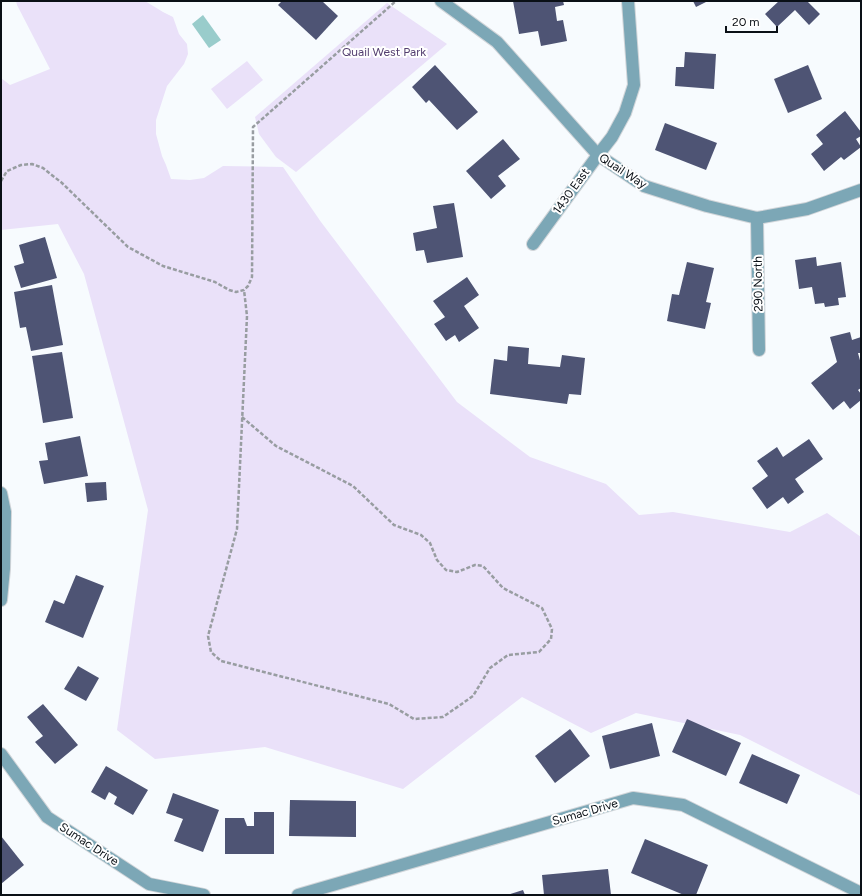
<svg xmlns="http://www.w3.org/2000/svg" width="862" height="896" font-family="Figtree,sans-serif">
	<style>
		.green { fill: #eae1f9 }
		.water { fill: #99cccb }
		.building { fill: #4e5474 }
		.lines { fill: none; stroke-linecap: round; stroke-linejoin: round }
		.street-casing { stroke: #d1d5d9; stroke-width: 14 }
		.path { stroke: #989da1; stroke-width: 2.5; stroke-dasharray: 4 2; stroke-linecap: butt }
		.street { stroke: #7ca7b6; stroke-width: 12 }
		.labels { text-anchor: middle; dominant-baseline: central; stroke-width: 4; stroke-linejoin: round; paint-order: stroke }
		.park-label { font-size: 12px; fill: #533e6f; stroke: #fff }
		.street-label { font-size: 12px; fill: #0a1016; stroke: #fff }
	</style>
	<rect width="100%" height="100%" fill="#f7fbfe"/>
	<!-- green -->
	<g class="green">
		<polygon points="16,1 145,1 163,12 173,17 179,34 187,44 188,54 184,64 167,86 156,120 156,134 162,156 166,165 171,179 190,180 204,178 223,166 283,167 321,222 457,402 530,457 606,484 639,515 673,512 790,532 827,513 861,537 861,796 740,735 636,713 591,733 522,697 403,789 265,747 155,759 117,730 148,510 84,274 58,224 1,230 1,78 10,85 50,69 17,5"/>
		<polygon points="387,3 447,44 296,172 276,157 259,134 255,117"/>
		<polygon points="247,61 263,80 227,109 211,89"/>
	</g>
	<!-- water -->
	<polygon class="water" points="203,15 221,40 209,48 192,24"/>
	<!-- building -->
	<g class="building">
		<polygon points="282,1 322,1 338,16 316,40 278,5"/>
		<polygon points="513,1 563,1 564,5 555,7 557,21 563,20 567,41 541,46 538,31 519,34"/>
		<polygon points="693,1 708,1 696,7"/>
		<polygon points="779,1 807,1 820,14 809,25 795,10 777,27 765,14"/>
		<polygon points="685,52 716,54 714,89 675,86 676,67 684,67"/>
		<polygon points="435,65 478,112 457,130 429,100 426,103 412,87"/>
		<polygon points="808,65 822,99 788,113 774,79"/>
		<polygon points="845,111 861,132 861,136 856,139 861,147 844,160 841,157 824,171 811,154 823,144 816,135"/>
		<polygon points="665,123 717,143 706,170 655,150"/>
		<polygon points="503,139 520,159 498,176 506,186 491,199 466,171"/>
		<polygon points="454,203 463,257 427,263 424,250 416,251 413,233 437,228 433,206"/>
		<polygon points="45,237 57,278 21,288 14,266 24,263 19,245"/>
		<polygon points="816,257 817,266 841,262 846,297 838,298 839,305 825,307 824,303 815,304 812,287 799,289 795,260"/>
		<polygon points="687,262 714,268 706,302 711,303 705,329 667,321 672,294 679,295"/>
		<polygon points="467,277 479,295 464,306 479,328 459,342 455,335 446,341 434,324 445,317 433,301"/>
		<polygon points="52,285 63,345 31,351 26,327 20,328 14,292"/>
		<polygon points="850,332 852,340 861,337 861,353 858,353 861,364 861,388 858,390 861,394 861,400 850,409 844,401 833,410 811,383 837,362 830,337"/>
		<polygon points="508,346 529,348 528,364 560,367 562,355 585,358 581,395 569,394 567,404 490,394 494,359 507,361"/>
		<polygon points="62,352 73,418 43,423 32,356"/>
		<polygon points="80,436 88,476 44,484 39,461 48,460 45,443"/>
		<polygon points="809,439 823,459 795,479 804,492 788,504 783,497 767,509 752,488 768,476 757,461 777,447 783,457"/>
		<polygon points="106,482 107,500 87,502 85,483"/>
		<polygon points="76,575 104,586 83,638 45,622 54,600 64,604"/>
		<polygon points="78,666 99,678 86,701 64,689"/>
		<polygon points="43,704 78,745 55,764 35,742 43,736 27,717"/>
		<polygon points="687,719 741,743 726,776 672,752"/>
		<polygon points="652,723 660,756 610,769 602,736"/>
		<polygon points="570,729 590,756 555,783 535,756"/>
		<polygon points="752,754 800,775 787,804 739,783"/>
		<polygon points="106,766 148,790 133,815 114,804 117,797 109,792 105,800 91,792"/>
		<polygon points="173,793 219,810 203,852 174,841 183,819 166,813"/>
		<polygon points="290,800 356,801 356,837 289,836"/>
		<polygon points="254,812 274,812 274,854 225,854 225,818 244,818 247,826 254,826"/>
		<polygon points="1,836 24,865 1,884"/>
		<polygon points="645,839 708,865 696,895 684,895 631,873"/>
		<polygon points="608,869 611,895 544,895 542,875"/>
		<polygon points="523,890 525,895 507,895"/>
	</g>
	<g class="lines">
		<defs>
			<g id="street">
				<polyline points="441,1 497,42 598,155 644,186 707,206 757,218 807,209 861,190"/>
				<polyline points="757,218 759,350"/>
				<polyline points="533,244 598,155 612,137 625,113 634,85 628,1"/>
				<polyline points="1,493 5,512 4,569 1,600"/>
				<polyline points="1,754 47,817 149,884 204,895"/>
				<polyline points="298,895 633,798 683,805 861,893"/>
			</g>
		</defs>
		<!-- street casing -->
		<use href="#street" class="street-casing"/>
		<!-- path -->
		<g class="path">
			<polyline points="1,181 7,171 21,165 32,164 43,168 62,183 128,247 163,266 215,282 229,290 236,292 244,290 248,286 252,277 253,127 396,1"/>
			<polyline points="242,417 276,446 353,486 394,525 421,535 430,543 437,560 446,570 457,572 475,565 483,566 503,588 542,608 552,629 551,639 539,652 508,655 490,668 473,696 443,717 414,719 389,704 221,661 211,652 208,636 237,529 247,316 244,290"/>
		</g>
		<!-- street -->
		<use href="#street" class="street"/>
	</g>
	<g class="labels">
		<!-- park labels -->
		<g class="park-label">
			<text x="384" y="52">Quail West Park</text>
		</g>
		<!-- street labels -->
		<g class="street-label">
			<text transform="translate(623 171) rotate(33)">Quail Way</text>
			<text transform="translate(571 191) rotate(-54)">1430 East</text>
			<text transform="translate(758 284) rotate(-91)">290 North</text>
			<text transform="translate(585 812) rotate(-16)">Sumac Drive</text>
			<text transform="translate(89 844) rotate(33)">Sumac Drive</text>
		</g>
	</g>
	<!-- border -->
	<rect width="862" height="896" fill="none" stroke="#0a1016" stroke-width="4"/>
	<!-- scale -->
	<path d="M726 26v6h51v-6" fill="none" stroke="#0a1016" stroke-width="2"/>
	<text x="732" y="26" font-size="12" fill="#0a1016" stroke="#ffffff" stroke-width="3" paint-order="stroke">20 m</text>
</svg>
